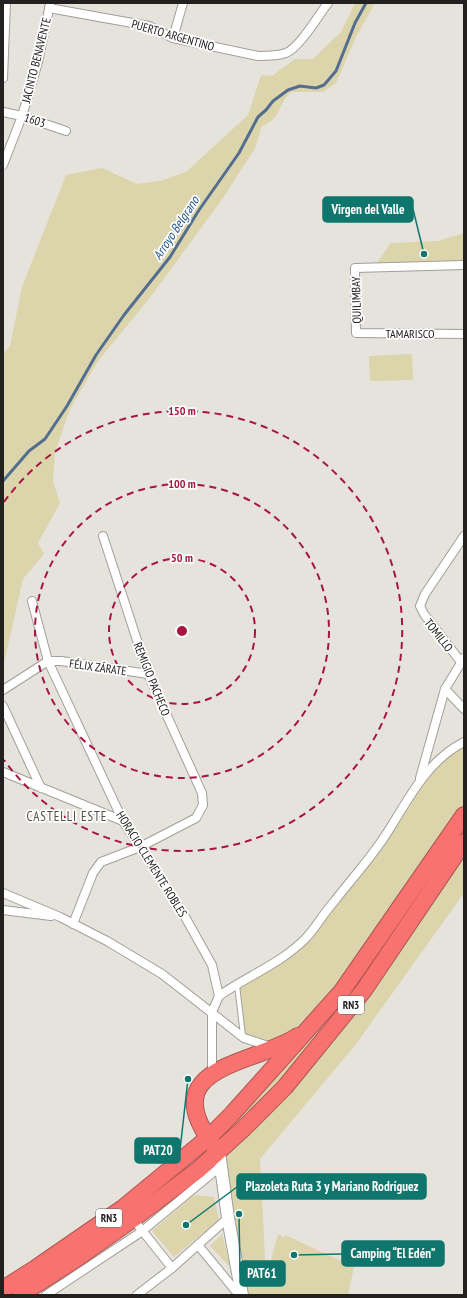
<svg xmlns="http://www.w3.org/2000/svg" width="467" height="1298" font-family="'PT Sans Narrow',sans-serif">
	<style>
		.green { fill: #dcd4ab }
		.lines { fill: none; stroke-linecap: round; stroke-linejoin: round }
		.stream { stroke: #546e90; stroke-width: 3 }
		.lane-casing { stroke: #a19f98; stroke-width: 6 }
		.street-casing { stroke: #a19f98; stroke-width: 10 }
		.secondary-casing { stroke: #a19f98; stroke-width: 14 }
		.highway-casing { stroke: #ad5653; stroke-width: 18 }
		.lane { stroke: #fff; stroke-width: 4 }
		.street { stroke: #fff; stroke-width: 8 }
		.secondary { stroke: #fff; stroke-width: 12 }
		.highway { stroke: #f8736f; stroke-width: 16 }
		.ring { fill: none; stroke: #a91442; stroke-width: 2; stroke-dasharray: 7 5 }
		.labels { text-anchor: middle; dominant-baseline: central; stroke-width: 3.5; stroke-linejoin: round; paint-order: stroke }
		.shield { fill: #fff; stroke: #646462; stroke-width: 1 }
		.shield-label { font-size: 11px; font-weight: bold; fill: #22211f }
		.street-label { font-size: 12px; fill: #22211f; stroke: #fff }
		.water-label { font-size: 13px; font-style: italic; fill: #235595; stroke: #fff }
		.neighbourhood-label { font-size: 13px; letter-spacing: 1px; fill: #4f4d47; stroke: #fff }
		.centre { fill: #a91442; stroke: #fff; stroke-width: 2 }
		.ring-label { font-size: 12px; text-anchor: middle; font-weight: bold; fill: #a91442; stroke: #fff; stroke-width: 3.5; stroke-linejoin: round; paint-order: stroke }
		.leader { fill: none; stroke: #0f766e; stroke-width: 1.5 }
		.callout-dot { fill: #0f766e; stroke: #fff; stroke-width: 1.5 }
		.callout { fill: #0f766e; stroke: #0f766e; stroke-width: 1.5 }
		.callout-label { font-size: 13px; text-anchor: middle; font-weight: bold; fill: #fff }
	</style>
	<rect width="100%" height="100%" fill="#e5e3db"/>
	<!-- green -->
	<g class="green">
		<path d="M355,3H375L356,37L336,83L323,92H291C278,103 281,120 262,126L255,148L223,198L149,299L98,361L70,409L55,452L53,481L60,503L38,543L44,554L23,579L3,667V354L10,346L22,287L66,175L102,168L137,184L160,181L186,172L248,115L261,75L272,76L295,59H313L341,32Z"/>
		<polygon points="464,233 464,265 374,267 391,243 438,241"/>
		<polygon points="412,354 413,380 370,381 369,356"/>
		<polygon points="464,742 464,893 356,1044 260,1159 266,1278 278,1234 284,1238 285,1235 354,1267 348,1295 242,1295 233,1240 208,1138 308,1030 275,1048 244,1038 236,984 305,939 384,837 420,781"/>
		<polygon points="194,1195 214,1197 219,1220 174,1257 152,1231"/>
		<polygon points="222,1234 230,1267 210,1246"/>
	</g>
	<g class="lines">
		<!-- stream -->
		<polyline class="stream" points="3,481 29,451 45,439 67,406 96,355 124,315 170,257 199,210 239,153 258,117 266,110 273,101 288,90 300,86 316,88 324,85 336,71 355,23 366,3"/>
		<defs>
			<polyline id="lane" points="237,985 243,1036"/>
			<g id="street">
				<path d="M49,8L149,26L173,38L258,56C268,56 277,56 286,53C300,47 318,16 328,3"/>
				<polyline points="173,38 183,3"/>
				<polyline points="3,78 6,3"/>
				<polyline points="3,112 22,116 66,131"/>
				<polyline points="3,165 22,116 38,62 50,4"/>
				<polyline points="464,265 355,268 356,333 464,334"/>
				<polyline points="32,601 48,661 123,821 184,915 212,965 219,996 212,1012 212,1073"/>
				<polyline points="48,661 61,661 148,674"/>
				<polyline points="461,662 424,614 420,606 425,594 464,536"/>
				<polyline points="445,689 464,709"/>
				<polyline points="3,690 48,661"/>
				<polyline points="3,706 41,788"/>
				<polyline points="3,772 123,821"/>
				<polyline points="420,778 445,689 464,658"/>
				<polyline points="3,893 60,917 107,941 162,974 244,1038 271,1047"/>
				<polyline points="3,910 51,916"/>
				<polyline points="73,924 93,873 101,862 140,847 196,818 203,805 202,793 148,674 103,536"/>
				<path d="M219,996C247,976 280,964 305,939C315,929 323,914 333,903C350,881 370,859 385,836C408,801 425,762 464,742"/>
				<polyline points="133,1219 172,1268"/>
				<polyline points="198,1245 239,1295"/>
				<polyline points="46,1295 141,1232 221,1166"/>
				<polyline points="137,1295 172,1268 228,1218"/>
			</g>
			<polyline id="secondary" points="219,1152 228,1218 242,1295"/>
			<g id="highway">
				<path d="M214,1146C152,1065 255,1065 298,1036"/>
				<polyline points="3,1289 36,1268 123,1208 208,1138 232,1114 342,991 464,815"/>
				<polyline points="20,1295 79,1257 133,1219 198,1170 244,1128 285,1087 364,990 464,842"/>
			</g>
		</defs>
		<!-- lane casing -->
		<use href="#lane" class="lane-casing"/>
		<!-- street casing -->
		<use href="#street" class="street-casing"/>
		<!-- secondary casing -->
		<use href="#secondary" class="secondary-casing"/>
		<!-- highway casing -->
		<use href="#highway" class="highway-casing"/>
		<!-- lane -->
		<use href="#lane" class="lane"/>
		<!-- street -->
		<use href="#street" class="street"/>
		<!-- secondary -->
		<use href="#secondary" class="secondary"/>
		<!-- highway -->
		<use href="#highway" class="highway"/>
	</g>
	<!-- distance rings -->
	<g class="ring">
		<circle cx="182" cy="631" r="73"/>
		<circle cx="182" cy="631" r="147"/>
		<path d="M4 502A220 220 0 1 1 4 760"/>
	</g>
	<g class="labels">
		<!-- shield labels -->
		<g class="shield">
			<rect x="338" y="996" width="26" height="18" rx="3"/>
			<rect x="96" y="1209" width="26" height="18" rx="3"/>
		</g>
		<g class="shield-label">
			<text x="351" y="1005">RN3</text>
			<text x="109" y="1218">RN3</text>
		</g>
		<!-- street labels -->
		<g class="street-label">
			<text transform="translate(173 35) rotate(16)">PUERTO ARGENTINO</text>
			<text transform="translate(36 60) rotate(-76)">JACINTO BENAVENTE</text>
			<text transform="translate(35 120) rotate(18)">1603</text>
			<text transform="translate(356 300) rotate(-91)">QUILIMBAY</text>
			<text x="410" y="333">TAMARISCO</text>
			<text transform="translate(439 635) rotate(52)">TOMILLO</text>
			<text transform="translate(98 667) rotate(8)">FÉLIX ZÁRATE</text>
			<text transform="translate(152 679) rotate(68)">REMIGIO PACHECO</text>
			<text transform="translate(152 864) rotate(58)">HORACIO CLEMENTE ROBLES</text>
		</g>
		<!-- water labels -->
		<g class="water-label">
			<text transform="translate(176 228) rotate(-57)">Arroyo Belgrano</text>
		</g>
		<!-- neighbourhood labels -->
		<g class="neighbourhood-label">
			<text x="67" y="816">CASTELLI ESTE</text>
		</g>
	</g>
	<circle cx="182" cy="631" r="6" class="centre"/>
	<g class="ring-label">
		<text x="182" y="415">150 m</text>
		<text x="182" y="488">100 m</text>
		<text x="182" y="562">50 m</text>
	</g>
	<!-- callouts -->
	<path class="leader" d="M424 254L413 209M188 1079L180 1150M186 1225L237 1187M294 1255L342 1254M239 1214L240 1273"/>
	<g class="callout-dot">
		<circle cx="424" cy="254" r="4"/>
		<circle cx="188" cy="1079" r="4"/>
		<circle cx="186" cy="1225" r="4"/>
		<circle cx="294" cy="1255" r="4"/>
		<circle cx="239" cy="1214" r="4"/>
	</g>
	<g class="callout">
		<rect x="323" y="197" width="90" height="25" rx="4"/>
		<rect x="135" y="1138" width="45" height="25" rx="4"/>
		<rect x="237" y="1174" width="189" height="25" rx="4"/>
		<rect x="342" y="1241" width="102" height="25" rx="4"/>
		<rect x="240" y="1261" width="45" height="25" rx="4"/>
	</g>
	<g class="callout-label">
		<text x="368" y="214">Virgen del Valle</text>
		<text x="158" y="1155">PAT20</text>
		<text x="332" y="1191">Plazoleta Ruta 3 y Mariano Rodríguez</text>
		<text x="393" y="1258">Camping “El Edén”</text>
		<text x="262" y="1278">PAT61</text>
	</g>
	<!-- border -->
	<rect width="467" height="1298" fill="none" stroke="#22211f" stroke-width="8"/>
</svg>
